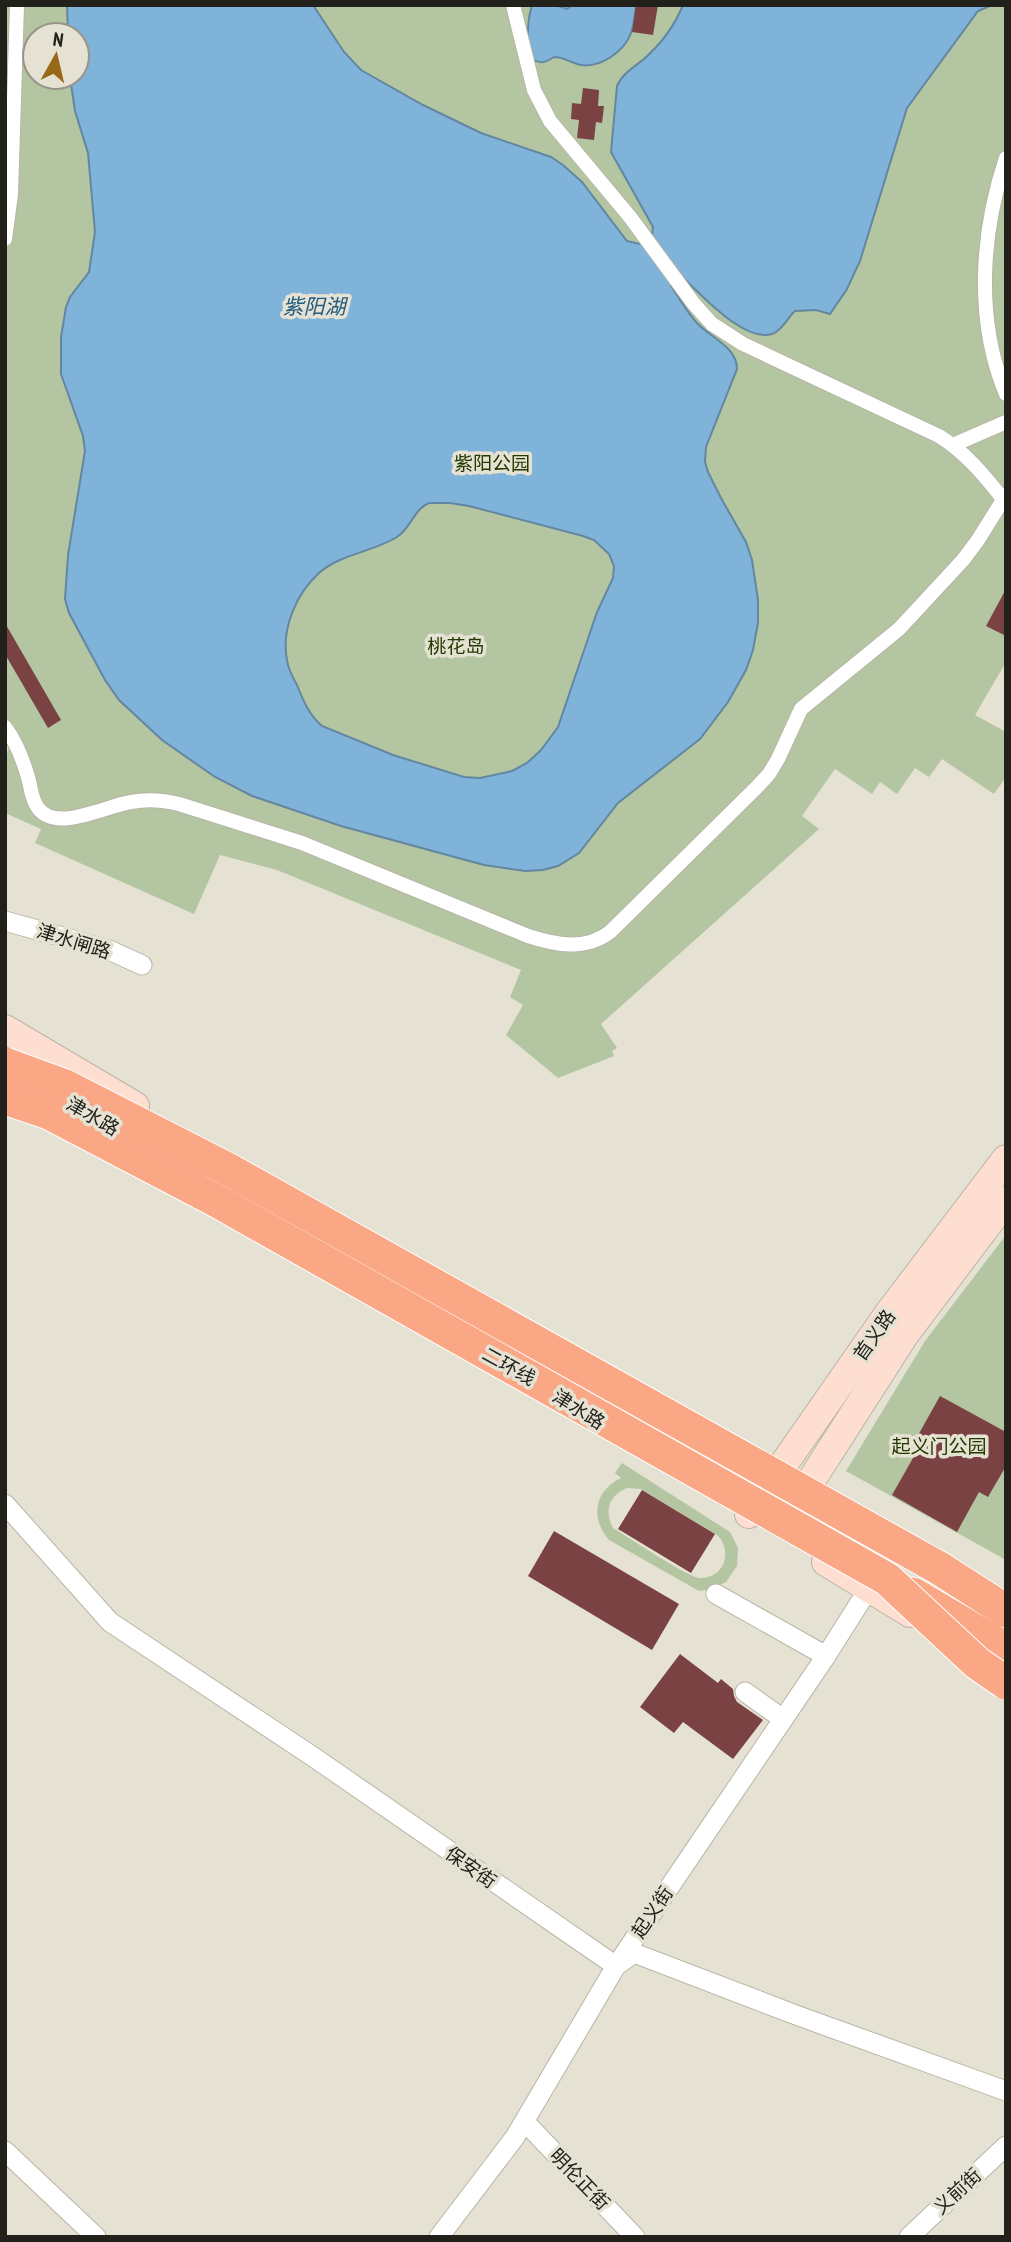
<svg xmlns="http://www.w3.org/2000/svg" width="1011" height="2242" font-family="'PT Sans Narrow','Noto Sans SC',sans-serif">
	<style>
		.green { fill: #b4c5a1; fill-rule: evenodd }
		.water { fill: #7fb3d9; stroke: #6387a0; stroke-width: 2; fill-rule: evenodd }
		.building { fill: #7a4243 }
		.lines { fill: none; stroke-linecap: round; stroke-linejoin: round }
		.pedestrian-casing { stroke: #b8b5a6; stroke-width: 16 }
		.minor-casing { stroke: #b8b5a6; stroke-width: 21 }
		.secondary-casing { stroke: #b8b5a6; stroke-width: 30 }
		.trunk-casing { stroke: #fff; stroke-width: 35 }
		.pedestrian { stroke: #fff; stroke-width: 14 }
		.minor { stroke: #fff; stroke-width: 19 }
		.secondary { stroke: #fdded1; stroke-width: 28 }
		.trunk { stroke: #faa786; stroke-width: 33 }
		.trunk-bridge-casing { stroke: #fff; stroke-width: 35; stroke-linecap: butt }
		.trunk-bridge { stroke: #faa786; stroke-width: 33 }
		.labels { text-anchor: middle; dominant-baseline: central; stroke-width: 7; stroke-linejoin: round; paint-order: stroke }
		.park-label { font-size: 19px; fill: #243900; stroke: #e5e2d3 }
		.street-label { font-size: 19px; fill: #21201b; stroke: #e5e2d3 }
		.water-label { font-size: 21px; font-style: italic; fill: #205b80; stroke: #e5e2d3 }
	</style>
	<rect width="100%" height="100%" fill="#e5e2d3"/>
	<!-- green -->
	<g class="green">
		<path d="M5,5H1006V662L975,715L1006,732V777L994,794L942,759L929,777L915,768L897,794L880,782L872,794L835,769L802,816L819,829L601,1024L617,1048L612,1051L614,1056L558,1078L506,1035L523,1005L510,997L521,970L277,870L220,855L194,914L35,843L41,829L5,813V762L9,747L5,738ZM35,35H77V77H35Z"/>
		<polygon points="1006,1235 1006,1560 846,1471 925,1341"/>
		<path d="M622,1463L730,1532L738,1548L737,1566L726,1582L708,1590L699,1591L609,1540C590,1518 594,1491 621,1478L615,1473ZM627,1488L641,1489L717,1535C733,1550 725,1579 700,1578C689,1578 628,1537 613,1528C604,1511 609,1495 627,1488Z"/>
	</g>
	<!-- water -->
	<g class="water">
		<path d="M67,5H313L344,52L361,70L423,105L481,133L551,157L563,165L582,182L627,241L640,244L652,235L653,227L611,152L617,86C622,74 634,67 644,59C661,44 674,27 683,5H992L978,11L907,108L860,261L847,289L830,314L816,310L795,311C788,317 782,331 772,334C744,343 701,294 682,277L671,286C680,299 687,312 697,323C711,338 737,347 737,369L706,447L705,462L708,472L721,498L746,542L752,560L758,600V623L753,650L746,670L728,702L700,739L618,803L579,853L558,866L543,870L525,871L484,865L341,826L252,796L215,777L162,740L119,700L105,680L69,613L65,599L68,555L85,451L83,436L61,374V337L66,307L70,297L89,272L95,232L88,153L75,111L70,77H77V35H68ZM429,503H450L469,506L583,536L594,540L609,554L614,566L613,578L597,612L558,727L541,750L527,763L512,771L480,778L464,777L393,755L322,726C309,715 303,700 297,685C293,678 288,669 287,660C281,629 296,594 319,573C340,554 373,552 397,537C410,529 415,508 429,503Z"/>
		<path d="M532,5H555L567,9L572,5H636C635,14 634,25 631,33C624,52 600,68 581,65C571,63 564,57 554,57C546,62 541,65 532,59C526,43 527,22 532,5Z"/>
	</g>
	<!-- building -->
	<g class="building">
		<polygon points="636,5 658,5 653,35 632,32"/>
		<polygon points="583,88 599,90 598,106 604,106 602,123 596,122 594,140 577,138 579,120 571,119 572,103 581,104"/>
		<polygon points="1006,589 1006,636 986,626"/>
		<polygon points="5,623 61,720 48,728 5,654"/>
		<polygon points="940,1396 1006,1432 1006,1466 988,1497 979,1492 957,1532 892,1495 913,1458 907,1455"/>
		<polygon points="642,1490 715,1534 691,1573 618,1529"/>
		<polygon points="554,1531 679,1604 652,1650 528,1576"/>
		<polygon points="680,1654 718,1683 721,1679 733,1689 734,1696 737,1702 763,1720 733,1759 683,1722 674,1733 640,1707"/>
	</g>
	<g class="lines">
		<defs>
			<g id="pedestrian">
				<path d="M513,5L534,90L550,121L630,217L694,304L712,324L743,344L939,436C965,452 984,475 1003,499"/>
				<path d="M1006,158C981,233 975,320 1006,394"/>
				<polyline points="5,239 11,194 17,5"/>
				<polyline points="953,445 1006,422"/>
				<path d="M5,727C16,741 23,760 28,777C31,787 31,799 38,808C56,833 105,806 131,802C147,799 163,800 179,804L302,843L528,936C556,945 585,951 610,932L757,787L769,774L778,759L801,709L899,629L963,560L978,540L1006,495"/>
			</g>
			<g id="minor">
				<polyline points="5,921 109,950 142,965"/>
				<polyline points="5,1504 110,1622 312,1756 616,1966 634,1953 796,2015 1006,2091"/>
				<polyline points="716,1594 826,1656"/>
				<polyline points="745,1692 783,1719"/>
				<polyline points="525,2122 635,2237"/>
				<polyline points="5,2151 96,2237"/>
				<polyline points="439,2237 515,2137 616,1966 826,1656 869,1588"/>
				<polyline points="909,2237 1006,2146"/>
			</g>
			<g id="secondary">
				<polyline points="5,1029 135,1106"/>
				<polyline points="793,1509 905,1334 1006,1200"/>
				<polyline points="749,1514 889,1313 1006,1159"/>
				<polyline points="826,1562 910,1613"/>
			</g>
			<g id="trunk">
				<polyline points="939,1568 1006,1611"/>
				<polyline points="913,1594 1006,1649"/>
			</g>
		</defs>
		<!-- pedestrian casing -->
		<use href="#pedestrian" class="pedestrian-casing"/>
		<!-- minor casing -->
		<use href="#minor" class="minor-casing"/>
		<!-- secondary casing -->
		<use href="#secondary" class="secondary-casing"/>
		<!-- trunk casing -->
		<use href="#trunk" class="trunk-casing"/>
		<!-- pedestrian -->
		<use href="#pedestrian" class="pedestrian"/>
		<!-- minor -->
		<use href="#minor" class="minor"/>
		<!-- secondary -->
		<use href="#secondary" class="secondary"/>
		<!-- trunk -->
		<use href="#trunk" class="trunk"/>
		<defs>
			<g id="trunk-bridge">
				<polyline points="5,1064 65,1086 229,1170 939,1568"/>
				<polyline points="5,1098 49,1113 217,1201 887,1579 977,1663 1006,1683"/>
			</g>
		</defs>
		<!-- trunk-bridge casing -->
		<use href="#trunk-bridge" class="trunk-bridge-casing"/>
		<!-- trunk-bridge -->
		<use href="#trunk-bridge" class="trunk-bridge"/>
	</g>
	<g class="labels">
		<!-- park labels -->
		<g class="park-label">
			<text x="492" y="463">紫阳公园</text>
			<text x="456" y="646">桃花岛</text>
			<text x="939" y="1446">起义门公园</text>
		</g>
		<!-- street labels -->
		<g class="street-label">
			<text transform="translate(74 941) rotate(17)">津水闸路</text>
			<text transform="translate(93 1116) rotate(30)">津水路</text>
			<text transform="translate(874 1335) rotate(-55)">首义路</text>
			<text transform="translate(509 1366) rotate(29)">二环线</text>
			<text transform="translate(579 1409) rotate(32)">津水路</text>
			<text transform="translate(471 1867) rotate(35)">保安街</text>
			<text transform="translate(652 1912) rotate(-56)">起义街</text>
			<text transform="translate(580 2179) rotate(46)">明伦正街</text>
			<text transform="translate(957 2191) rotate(-43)">义前街</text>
		</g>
		<!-- water labels -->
		<g class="water-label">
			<text x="314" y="306">紫阳湖</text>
		</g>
	</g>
	<!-- border -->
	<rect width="1011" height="2242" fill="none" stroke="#21201b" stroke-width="14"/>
	<!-- north arrow -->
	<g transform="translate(56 56) rotate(8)"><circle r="33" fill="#e5e2d3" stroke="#979489" stroke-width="2"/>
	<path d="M0-5L12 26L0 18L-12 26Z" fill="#976817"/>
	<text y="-10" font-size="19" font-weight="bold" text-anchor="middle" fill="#21201b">N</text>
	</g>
</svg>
